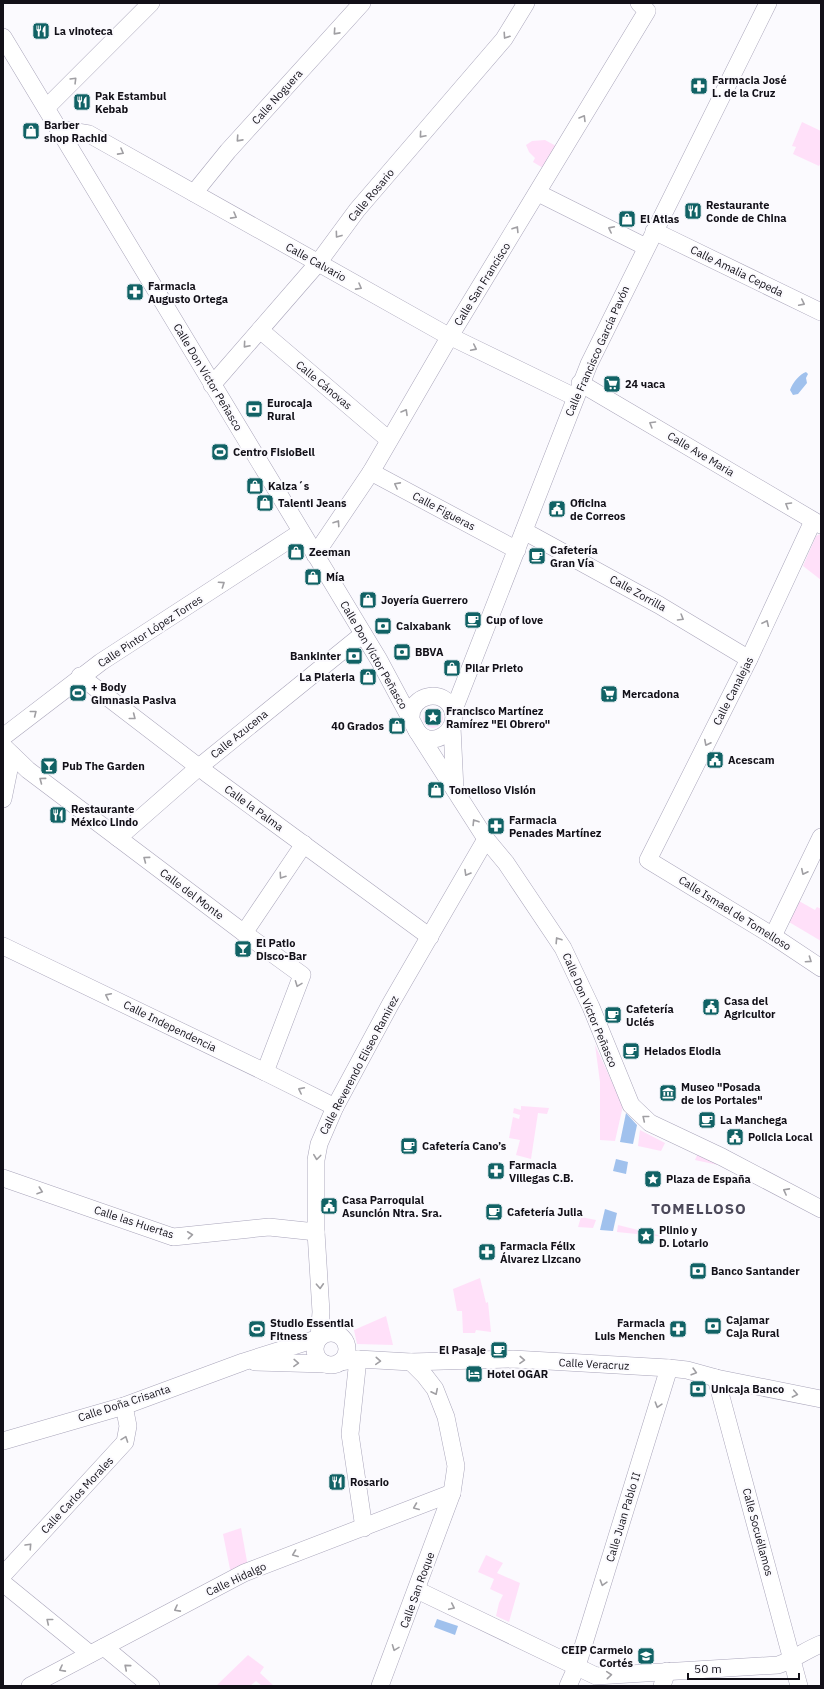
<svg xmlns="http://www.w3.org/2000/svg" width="824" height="1689" font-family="'IBM Plex Sans',sans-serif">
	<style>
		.green { fill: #ffe0f9 }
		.water { fill: #a0c1ed }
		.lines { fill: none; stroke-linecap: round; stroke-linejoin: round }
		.street-casing { stroke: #a9a5ba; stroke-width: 18 }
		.street { stroke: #fff; stroke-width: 17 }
		.oneway { stroke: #a09fa3 }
		.labels { text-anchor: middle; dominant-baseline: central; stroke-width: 4; stroke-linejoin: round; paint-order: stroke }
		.poi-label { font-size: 11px; font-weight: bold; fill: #121018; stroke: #fbfafe; text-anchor: start }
		.street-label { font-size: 11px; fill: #121018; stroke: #fbfafe }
		.district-label { font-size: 15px; font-weight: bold; letter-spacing: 1px; fill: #4c495a; stroke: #fbfafe }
	</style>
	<rect width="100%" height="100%" fill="#fbfafe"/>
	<!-- green -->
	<g class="green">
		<polygon points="802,122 821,131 821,162 819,166 793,154 796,147 792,146"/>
		<polygon points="545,140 556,146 543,168 533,162 535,158 529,152 526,145 532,141"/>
		<polygon points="820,534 821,535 821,580 803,566 816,536"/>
		<circle cx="433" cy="718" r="10"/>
		<polygon points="799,901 815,910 817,907 821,909 821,941 789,922"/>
		<polygon points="595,1045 623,1106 615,1141 600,1140 600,1082"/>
		<polygon points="521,1106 549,1108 547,1114 538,1113 531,1159 516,1155 520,1140 509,1138 513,1117 519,1119 520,1115 513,1113 514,1108 521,1110"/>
		<polygon points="640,1130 665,1143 661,1151 638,1146"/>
		<polygon points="698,1153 718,1162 718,1165 695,1160"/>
		<polygon points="581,1217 596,1220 593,1228 578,1227"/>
		<polygon points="618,1225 666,1237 617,1232"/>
		<polygon points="480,1278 486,1303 488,1302 491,1332 476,1330 475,1333 463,1333 462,1311 457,1311 453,1289"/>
		<polygon points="386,1316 393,1345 357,1344 354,1330"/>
		<polygon points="241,1528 248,1567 231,1574 223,1534"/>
		<polygon points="486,1555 503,1563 497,1573 520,1583 509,1622 496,1616 499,1603 503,1595 490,1589 494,1579 478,1572"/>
		<polygon points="248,1655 264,1667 260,1673 274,1686 262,1686 256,1681 250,1686 216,1686"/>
	</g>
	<!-- water -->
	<g class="water">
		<path d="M806,372L808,374L806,378L807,383L798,394L793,395L790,390C793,382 800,374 806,372Z"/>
		<polygon points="626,1113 637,1125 633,1144 620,1142"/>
		<polygon points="616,1159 628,1162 626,1174 613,1171"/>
		<polygon points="605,1209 617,1213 613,1231 600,1230"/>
		<polygon points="437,1619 458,1626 455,1635 434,1627"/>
	</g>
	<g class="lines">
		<defs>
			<g id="street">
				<path d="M3,37L379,660L417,731C431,750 459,732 453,711C445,687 410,694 411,718"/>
				<polyline points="46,108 151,3"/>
				<polyline points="59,129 89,134 443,333 575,397"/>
				<polyline points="194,193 228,151 362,3"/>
				<polyline points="538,193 646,247"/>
				<polyline points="654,231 821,312"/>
				<polyline points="260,330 389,440"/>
				<polyline points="580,383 821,525"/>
				<polyline points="212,385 318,263 357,210 504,39 526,3"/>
				<polyline points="371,472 517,550"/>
				<polyline points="813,521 749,659 648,860 773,936 821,968"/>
				<polyline points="524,531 659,605 749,659"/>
				<polyline points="315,555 371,472 450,336 647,11 639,3"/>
				<polyline points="80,676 209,775 430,937"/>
				<polyline points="453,712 589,364 768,3"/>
				<polyline points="452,727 455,790"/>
				<polyline points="417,731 486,839 506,863 563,948 591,1007 631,1105 650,1123 722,1157 821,1209"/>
				<polyline points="3,737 101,662 301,532"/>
				<polyline points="3,746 28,770 244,933 302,975 265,1072"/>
				<polyline points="3,799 12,755"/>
				<polyline points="118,838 199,767 363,634"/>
				<polyline points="244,933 304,844"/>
				<polyline points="773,936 821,837"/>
				<polyline points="3,946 265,1072 335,1107"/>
				<polyline points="3,1178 173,1237 269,1227 316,1232"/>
				<circle cx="331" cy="1349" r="16"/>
				<polyline points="358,1359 350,1434 364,1528"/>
				<polyline points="255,1362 325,1364"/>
				<polyline points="340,1362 358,1359 411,1362 513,1359 669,1368 687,1370 716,1378 821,1399"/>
				<polyline points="716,1378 799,1686"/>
				<polyline points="3,1441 124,1406 243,1362 319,1338 321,1312 316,1232 316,1160 319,1144 335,1107 391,1003 486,839"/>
				<polyline points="3,1575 125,1442 128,1426 124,1406"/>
				<polyline points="3,1583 90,1654"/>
				<path d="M417,1590L596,1676L778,1665C793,1660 806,1650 821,1644"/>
				<polyline points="104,1647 151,1686"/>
				<polyline points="30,1686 244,1573 452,1493"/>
				<polyline points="380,1686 452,1493 456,1466 446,1417 435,1389 425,1376 411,1362"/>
				<polyline points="568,1686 577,1666 669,1368"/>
				<polyline points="662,1686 667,1671"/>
			</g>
		</defs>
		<!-- street casing -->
		<use href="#street" class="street-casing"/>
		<!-- street -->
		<use href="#street" class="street"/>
	</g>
	<!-- one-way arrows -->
	<defs><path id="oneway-chevron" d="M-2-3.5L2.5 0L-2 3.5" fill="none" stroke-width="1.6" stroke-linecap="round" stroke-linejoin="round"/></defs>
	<g class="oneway">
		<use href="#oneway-chevron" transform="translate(336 32) rotate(132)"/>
		<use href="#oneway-chevron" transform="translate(506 36) rotate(124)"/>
		<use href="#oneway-chevron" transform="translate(74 80) rotate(-45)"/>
		<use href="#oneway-chevron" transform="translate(583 118) rotate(-59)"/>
		<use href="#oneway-chevron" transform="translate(422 135) rotate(131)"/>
		<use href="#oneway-chevron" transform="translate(239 139) rotate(132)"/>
		<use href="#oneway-chevron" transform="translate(121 152) rotate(29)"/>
		<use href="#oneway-chevron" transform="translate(234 216) rotate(29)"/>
		<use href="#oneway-chevron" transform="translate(516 229) rotate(-58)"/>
		<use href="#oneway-chevron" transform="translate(611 229) rotate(-153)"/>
		<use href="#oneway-chevron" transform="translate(338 235) rotate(126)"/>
		<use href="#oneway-chevron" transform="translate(359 287) rotate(29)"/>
		<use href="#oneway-chevron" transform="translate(802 303) rotate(26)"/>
		<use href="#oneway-chevron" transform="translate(246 345) rotate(131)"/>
		<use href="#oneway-chevron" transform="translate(474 348) rotate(26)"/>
		<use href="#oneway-chevron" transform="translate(405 412) rotate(-60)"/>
		<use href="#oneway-chevron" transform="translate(652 424) rotate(-149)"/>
		<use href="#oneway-chevron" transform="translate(397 485) rotate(-152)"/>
		<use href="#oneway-chevron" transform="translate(788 505) rotate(-149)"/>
		<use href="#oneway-chevron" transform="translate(337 523) rotate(-56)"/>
		<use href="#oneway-chevron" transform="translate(222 584) rotate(-34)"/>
		<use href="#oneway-chevron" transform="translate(681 618) rotate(31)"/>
		<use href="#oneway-chevron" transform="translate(766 623) rotate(-65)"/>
		<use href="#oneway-chevron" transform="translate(34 713) rotate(-38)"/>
		<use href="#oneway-chevron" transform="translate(133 717) rotate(38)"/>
		<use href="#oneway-chevron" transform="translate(707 743) rotate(117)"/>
		<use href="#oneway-chevron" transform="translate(42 780) rotate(-143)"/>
		<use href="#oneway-chevron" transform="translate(475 822) rotate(-122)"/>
		<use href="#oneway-chevron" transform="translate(146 859) rotate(-143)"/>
		<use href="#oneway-chevron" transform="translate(804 872) rotate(116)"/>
		<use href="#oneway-chevron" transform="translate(467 873) rotate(120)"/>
		<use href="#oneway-chevron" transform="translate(282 876) rotate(124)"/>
		<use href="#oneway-chevron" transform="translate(558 940) rotate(-123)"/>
		<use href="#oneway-chevron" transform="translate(809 960) rotate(34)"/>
		<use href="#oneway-chevron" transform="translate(298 984) rotate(111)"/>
		<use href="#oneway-chevron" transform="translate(108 996) rotate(-154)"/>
		<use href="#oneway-chevron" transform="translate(301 1090) rotate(-153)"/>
		<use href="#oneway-chevron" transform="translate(645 1118) rotate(-141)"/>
		<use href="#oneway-chevron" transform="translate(317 1157) rotate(97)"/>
		<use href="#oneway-chevron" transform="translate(40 1191) rotate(19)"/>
		<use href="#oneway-chevron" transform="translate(786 1191) rotate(-152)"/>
		<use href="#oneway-chevron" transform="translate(190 1235) rotate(-6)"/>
		<use href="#oneway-chevron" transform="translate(320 1286) rotate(87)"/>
		<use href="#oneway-chevron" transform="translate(522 1360) rotate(3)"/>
		<use href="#oneway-chevron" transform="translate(378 1361) rotate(4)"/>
		<use href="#oneway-chevron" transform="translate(296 1363) rotate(2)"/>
		<use href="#oneway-chevron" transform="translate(694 1372) rotate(16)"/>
		<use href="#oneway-chevron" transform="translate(435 1392) rotate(64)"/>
		<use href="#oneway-chevron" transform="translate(795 1394) rotate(11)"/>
		<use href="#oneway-chevron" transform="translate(658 1405) rotate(107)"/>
		<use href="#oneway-chevron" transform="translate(125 1439) rotate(-70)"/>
		<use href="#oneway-chevron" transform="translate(416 1507) rotate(158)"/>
		<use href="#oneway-chevron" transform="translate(29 1546) rotate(-47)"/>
		<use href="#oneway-chevron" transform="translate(295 1554) rotate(159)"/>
		<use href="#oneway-chevron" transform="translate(603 1583) rotate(107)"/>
		<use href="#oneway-chevron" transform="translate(452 1607) rotate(25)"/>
		<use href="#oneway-chevron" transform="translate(177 1609) rotate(152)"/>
		<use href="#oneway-chevron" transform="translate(49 1621) rotate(-141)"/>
		<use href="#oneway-chevron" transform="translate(395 1648) rotate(111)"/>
		<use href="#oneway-chevron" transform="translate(127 1667) rotate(-140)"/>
		<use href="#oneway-chevron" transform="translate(62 1669) rotate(152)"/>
		<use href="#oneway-chevron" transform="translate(609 1675) rotate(-5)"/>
	</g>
	<!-- icons -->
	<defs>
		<symbol id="restaurant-square" viewBox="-11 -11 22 22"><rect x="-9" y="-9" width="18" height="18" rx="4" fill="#116265" stroke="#fbfafe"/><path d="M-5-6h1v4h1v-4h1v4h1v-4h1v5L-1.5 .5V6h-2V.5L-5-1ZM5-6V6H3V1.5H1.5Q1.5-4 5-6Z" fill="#fff"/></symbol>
		<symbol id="pharmacy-square" viewBox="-11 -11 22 22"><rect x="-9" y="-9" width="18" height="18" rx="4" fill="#116265" stroke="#fbfafe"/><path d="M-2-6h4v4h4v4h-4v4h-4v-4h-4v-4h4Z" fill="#fff"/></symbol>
		<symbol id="shop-square" viewBox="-11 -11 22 22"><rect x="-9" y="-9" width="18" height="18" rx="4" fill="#116265" stroke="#fbfafe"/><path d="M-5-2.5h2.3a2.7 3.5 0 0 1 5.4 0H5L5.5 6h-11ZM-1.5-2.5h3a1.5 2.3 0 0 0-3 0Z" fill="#fff"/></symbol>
		<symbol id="supermarket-square" viewBox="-11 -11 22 22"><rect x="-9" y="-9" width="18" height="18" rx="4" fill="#116265" stroke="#fbfafe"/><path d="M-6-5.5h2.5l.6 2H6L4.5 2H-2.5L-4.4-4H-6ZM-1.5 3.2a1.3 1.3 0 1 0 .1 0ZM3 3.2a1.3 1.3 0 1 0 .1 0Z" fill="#fff"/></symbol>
		<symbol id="bank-square" viewBox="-11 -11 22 22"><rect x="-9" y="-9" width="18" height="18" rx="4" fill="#116265" stroke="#fbfafe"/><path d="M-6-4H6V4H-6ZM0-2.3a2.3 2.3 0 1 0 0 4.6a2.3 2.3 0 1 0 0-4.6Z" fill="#fff"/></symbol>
		<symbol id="stadium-square" viewBox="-11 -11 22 22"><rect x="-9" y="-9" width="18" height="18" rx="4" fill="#116265" stroke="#fbfafe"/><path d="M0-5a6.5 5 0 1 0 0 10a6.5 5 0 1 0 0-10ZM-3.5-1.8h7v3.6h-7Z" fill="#fff"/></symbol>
		<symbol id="civic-square" viewBox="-11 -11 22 22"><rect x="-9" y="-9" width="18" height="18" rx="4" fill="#116265" stroke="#fbfafe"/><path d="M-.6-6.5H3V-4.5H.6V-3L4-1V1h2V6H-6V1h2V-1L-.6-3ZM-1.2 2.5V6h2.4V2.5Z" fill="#fff"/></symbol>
		<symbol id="cafe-square" viewBox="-11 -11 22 22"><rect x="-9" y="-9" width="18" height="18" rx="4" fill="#116265" stroke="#fbfafe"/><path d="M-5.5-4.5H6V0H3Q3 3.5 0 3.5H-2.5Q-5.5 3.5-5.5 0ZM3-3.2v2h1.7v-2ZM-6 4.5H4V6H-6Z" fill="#fff"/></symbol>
		<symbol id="sight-square" viewBox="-11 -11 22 22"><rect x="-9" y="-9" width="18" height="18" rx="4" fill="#116265" stroke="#fbfafe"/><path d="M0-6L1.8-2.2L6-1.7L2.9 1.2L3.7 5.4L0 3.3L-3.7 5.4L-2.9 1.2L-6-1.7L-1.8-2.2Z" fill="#fff"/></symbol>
		<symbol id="bar-square" viewBox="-11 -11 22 22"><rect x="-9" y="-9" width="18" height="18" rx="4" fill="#116265" stroke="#fbfafe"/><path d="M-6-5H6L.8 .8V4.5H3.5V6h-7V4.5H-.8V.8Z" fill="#fff"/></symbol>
		<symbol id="museum-square" viewBox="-11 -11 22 22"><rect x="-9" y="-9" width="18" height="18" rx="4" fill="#116265" stroke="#fbfafe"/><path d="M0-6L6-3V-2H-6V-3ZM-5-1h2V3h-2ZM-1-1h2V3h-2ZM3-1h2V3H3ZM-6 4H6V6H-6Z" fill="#fff"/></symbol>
		<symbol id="hotel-square" viewBox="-11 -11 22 22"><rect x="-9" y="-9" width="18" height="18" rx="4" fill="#116265" stroke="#fbfafe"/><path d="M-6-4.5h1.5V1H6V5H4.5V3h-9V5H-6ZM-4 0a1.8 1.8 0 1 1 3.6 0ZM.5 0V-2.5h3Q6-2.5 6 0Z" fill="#fff"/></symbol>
		<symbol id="school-square" viewBox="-11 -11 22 22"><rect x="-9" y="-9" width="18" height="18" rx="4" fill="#116265" stroke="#fbfafe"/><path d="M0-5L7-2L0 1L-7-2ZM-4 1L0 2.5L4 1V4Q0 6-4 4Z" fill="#fff"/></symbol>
	</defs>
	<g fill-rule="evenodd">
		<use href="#restaurant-square" x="31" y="21" width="20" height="20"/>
		<use href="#pharmacy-square" x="689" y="76" width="20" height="20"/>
		<use href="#restaurant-square" x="72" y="92" width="20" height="20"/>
		<use href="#shop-square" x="21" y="121" width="20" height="20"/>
		<use href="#restaurant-square" x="683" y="201" width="20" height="20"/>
		<use href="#shop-square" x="617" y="209" width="20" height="20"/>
		<use href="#pharmacy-square" x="125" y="282" width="20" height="20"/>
		<use href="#supermarket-square" x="602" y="374" width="20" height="20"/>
		<use href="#bank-square" x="244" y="399" width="20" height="20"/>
		<use href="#stadium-square" x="210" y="442" width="20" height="20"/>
		<use href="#shop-square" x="245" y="476" width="20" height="20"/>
		<use href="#shop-square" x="255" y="493" width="20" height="20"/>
		<use href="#civic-square" x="547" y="499" width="20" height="20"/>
		<use href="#shop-square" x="286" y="542" width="20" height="20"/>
		<use href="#cafe-square" x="527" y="546" width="20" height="20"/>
		<use href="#shop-square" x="303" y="567" width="20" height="20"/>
		<use href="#shop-square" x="358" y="590" width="20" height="20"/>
		<use href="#cafe-square" x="463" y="610" width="20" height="20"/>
		<use href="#bank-square" x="373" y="616" width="20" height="20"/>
		<use href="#bank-square" x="392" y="642" width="20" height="20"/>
		<use href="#bank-square" x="344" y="646" width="20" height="20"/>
		<use href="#shop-square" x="442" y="658" width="20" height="20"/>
		<use href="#shop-square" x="358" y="667" width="20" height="20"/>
		<use href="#stadium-square" x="68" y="683" width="20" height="20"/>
		<use href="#supermarket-square" x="599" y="684" width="20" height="20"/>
		<use href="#sight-square" x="423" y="707" width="20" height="20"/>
		<use href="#shop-square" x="387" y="716" width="20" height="20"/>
		<use href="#civic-square" x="705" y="750" width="20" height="20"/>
		<use href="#bar-square" x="39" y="756" width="20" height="20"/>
		<use href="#shop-square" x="426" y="780" width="20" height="20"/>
		<use href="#restaurant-square" x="48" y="805" width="20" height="20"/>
		<use href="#pharmacy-square" x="486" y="816" width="20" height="20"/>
		<use href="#bar-square" x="233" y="939" width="20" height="20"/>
		<use href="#civic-square" x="701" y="997" width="20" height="20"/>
		<use href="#cafe-square" x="603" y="1005" width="20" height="20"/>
		<use href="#cafe-square" x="621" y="1041" width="20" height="20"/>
		<use href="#museum-square" x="658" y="1083" width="20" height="20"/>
		<use href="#cafe-square" x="697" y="1110" width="20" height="20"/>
		<use href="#civic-square" x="725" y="1127" width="20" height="20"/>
		<use href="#cafe-square" x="399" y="1136" width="20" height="20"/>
		<use href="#pharmacy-square" x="486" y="1161" width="20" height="20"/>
		<use href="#sight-square" x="643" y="1169" width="20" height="20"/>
		<use href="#civic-square" x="319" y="1196" width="20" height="20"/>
		<use href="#cafe-square" x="484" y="1202" width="20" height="20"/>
		<use href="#sight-square" x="636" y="1226" width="20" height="20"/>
		<use href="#pharmacy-square" x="477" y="1242" width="20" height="20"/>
		<use href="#bank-square" x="688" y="1261" width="20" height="20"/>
		<use href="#bank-square" x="703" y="1316" width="20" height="20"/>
		<use href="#stadium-square" x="247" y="1319" width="20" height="20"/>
		<use href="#pharmacy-square" x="668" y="1319" width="20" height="20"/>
		<use href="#cafe-square" x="489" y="1340" width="20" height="20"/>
		<use href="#hotel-square" x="464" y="1364" width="20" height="20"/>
		<use href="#bank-square" x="688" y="1379" width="20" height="20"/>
		<use href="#restaurant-square" x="327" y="1472" width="20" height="20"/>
		<use href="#school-square" x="636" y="1646" width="20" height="20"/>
	</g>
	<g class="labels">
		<!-- poi labels -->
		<g class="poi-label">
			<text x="54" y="31">La vinoteca</text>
			<text x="712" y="80">Farmacia José<tspan x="712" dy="13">L. de la Cruz</tspan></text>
			<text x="95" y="96">Pak Estambul<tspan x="95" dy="13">Kebab</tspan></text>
			<text x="44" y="125">Barber<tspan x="44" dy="13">shop Rachid</tspan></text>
			<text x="706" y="205">Restaurante<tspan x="706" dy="13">Conde de China</tspan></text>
			<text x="640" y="219">El Atlas</text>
			<text x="148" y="286">Farmacia<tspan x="148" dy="13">Augusto Ortega</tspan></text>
			<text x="625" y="384">24 часа</text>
			<text x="267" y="403">Eurocaja<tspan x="267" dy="13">Rural</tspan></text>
			<text x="233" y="452">Centro FisioBell</text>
			<text x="268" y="486">Kalza´s</text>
			<text x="278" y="503">Talenti Jeans</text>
			<text x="570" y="503">Oficina<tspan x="570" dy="13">de Correos</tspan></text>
			<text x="550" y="550">Cafetería<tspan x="550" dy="13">Gran Vía</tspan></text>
			<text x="309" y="552">Zeeman</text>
			<text x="326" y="577">Mía</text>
			<text x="381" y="600">Joyería Guerrero</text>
			<text x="486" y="620">Cup of love</text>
			<text x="396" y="626">Caixabank</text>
			<text x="415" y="652">BBVA</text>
			<text x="341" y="656" text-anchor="end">Bankinter</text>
			<text x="465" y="668">Pilar Prieto</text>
			<text x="355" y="677" text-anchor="end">La Plateria</text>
			<text x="91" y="687">+ Body<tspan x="91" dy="13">Gimnasia Pasiva</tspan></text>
			<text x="622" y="694">Mercadona</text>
			<text x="446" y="711">Francisco Martínez<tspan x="446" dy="13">Ramírez "El Obrero"</tspan></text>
			<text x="384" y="726" text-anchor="end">40 Grados</text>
			<text x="728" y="760">Acescam</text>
			<text x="62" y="766">Pub The Garden</text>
			<text x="449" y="790">Tomelloso Visión</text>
			<text x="71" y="809">Restaurante<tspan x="71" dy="13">México Lindo</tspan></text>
			<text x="509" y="820">Farmacia<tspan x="509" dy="13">Penades Martínez</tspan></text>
			<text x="256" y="943">El Patio<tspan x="256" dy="13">Disco-Bar</tspan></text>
			<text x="724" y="1001">Casa del<tspan x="724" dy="13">Agricultor</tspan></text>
			<text x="626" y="1009">Cafetería<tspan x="626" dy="13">Uclés</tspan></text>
			<text x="644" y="1051">Helados Elodia</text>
			<text x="681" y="1087">Museo "Posada<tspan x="681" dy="13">de los Portales"</tspan></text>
			<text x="720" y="1120">La Manchega</text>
			<text x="748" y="1137">Policia Local</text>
			<text x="422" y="1146">Cafetería Cano’s</text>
			<text x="509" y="1165">Farmacia<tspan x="509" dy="13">Villegas C.B.</tspan></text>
			<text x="666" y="1179">Plaza de España</text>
			<text x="342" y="1200">Casa Parroquial<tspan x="342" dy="13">Asunción Ntra. Sra.</tspan></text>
			<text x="507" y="1212">Cafetería Julia</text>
			<text x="659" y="1230">Plinio y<tspan x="659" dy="13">D. Lotario</tspan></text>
			<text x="500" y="1246">Farmacia Félix<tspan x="500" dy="13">Álvarez Lizcano</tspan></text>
			<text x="711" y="1271">Banco Santander</text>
			<text x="726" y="1320">Cajamar<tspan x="726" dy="13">Caja Rural</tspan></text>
			<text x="270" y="1323">Studio Essential<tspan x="270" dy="13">Fitness</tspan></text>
			<text x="665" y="1323" text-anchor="end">Farmacia<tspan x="665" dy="13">Luis Menchen</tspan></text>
			<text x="486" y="1350" text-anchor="end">El Pasaje</text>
			<text x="487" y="1374">Hotel OGAR</text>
			<text x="711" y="1389">Unicaja Banco</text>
			<text x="350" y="1482">Rosario</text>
			<text x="633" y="1650" text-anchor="end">CEIP Carmelo<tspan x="633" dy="13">Cortés</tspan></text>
		</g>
		<!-- street labels -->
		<g class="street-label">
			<text transform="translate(277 97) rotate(-48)">Calle Noguera</text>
			<text transform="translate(371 195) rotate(-50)">Calle Rosario</text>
			<text transform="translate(316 262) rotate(29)">Calle Calvario</text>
			<text transform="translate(737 271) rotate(26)">Calle Amalia Cepeda</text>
			<text transform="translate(482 284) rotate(-58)">Calle San Francisco</text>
			<text transform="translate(597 351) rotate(-66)">Calle Francisco García Pavón</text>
			<text transform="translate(208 377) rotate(59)">Calle Don Víctor Peñasco</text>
			<text transform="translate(324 385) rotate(40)">Calle Cánovas</text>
			<text transform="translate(701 454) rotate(31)">Calle Ave Maria</text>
			<text transform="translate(444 511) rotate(28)">Calle Figueras</text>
			<text transform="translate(638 593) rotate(29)">Calle Zorrilla</text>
			<text transform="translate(150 631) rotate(-33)">Calle Pintor López Torres</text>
			<text transform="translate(374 655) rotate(60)">Calle Don Víctor Peñasco</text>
			<text transform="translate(733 691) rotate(-63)">Calle Canalejas</text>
			<text transform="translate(239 734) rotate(-39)">Calle Azucena</text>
			<text transform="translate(254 808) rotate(36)">Calle la Palma</text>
			<text transform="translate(192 894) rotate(37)">Calle del Monte</text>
			<text transform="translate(735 913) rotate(32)">Calle Ismael de Tomelloso</text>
			<text transform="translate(590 1010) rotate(67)">Calle Don Víctor Peñasco</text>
			<text transform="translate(170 1026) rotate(26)">Calle Independencia</text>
			<text transform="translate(359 1065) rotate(-62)">Calle Reverendo Eliseo Ramirez</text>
			<text transform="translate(134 1222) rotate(18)">Calle las Huertas</text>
			<text transform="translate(594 1364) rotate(3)">Calle Veracruz</text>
			<text transform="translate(124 1403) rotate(-18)">Calle Doña Crisanta</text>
			<text transform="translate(77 1495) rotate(-47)">Calle Carlos Morales</text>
			<text transform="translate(623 1517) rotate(-73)">Calle Juan Pablo II</text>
			<text transform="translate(758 1532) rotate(75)">Calle Socuéllamos</text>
			<text transform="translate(236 1579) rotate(-25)">Calle Hidalgo</text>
			<text transform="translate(417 1590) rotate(-70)">Calle San Roque</text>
		</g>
		<!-- district labels -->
		<g class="district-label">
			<text x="699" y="1208">TOMELLOSO</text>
		</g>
	</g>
	<!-- border -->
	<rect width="824" height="1689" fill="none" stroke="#121018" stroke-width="8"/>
	<!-- scale -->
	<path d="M688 1673v6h111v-6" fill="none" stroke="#121018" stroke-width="2"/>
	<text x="694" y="1673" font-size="12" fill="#121018" stroke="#fbfafe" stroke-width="3" paint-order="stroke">50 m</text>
</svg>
